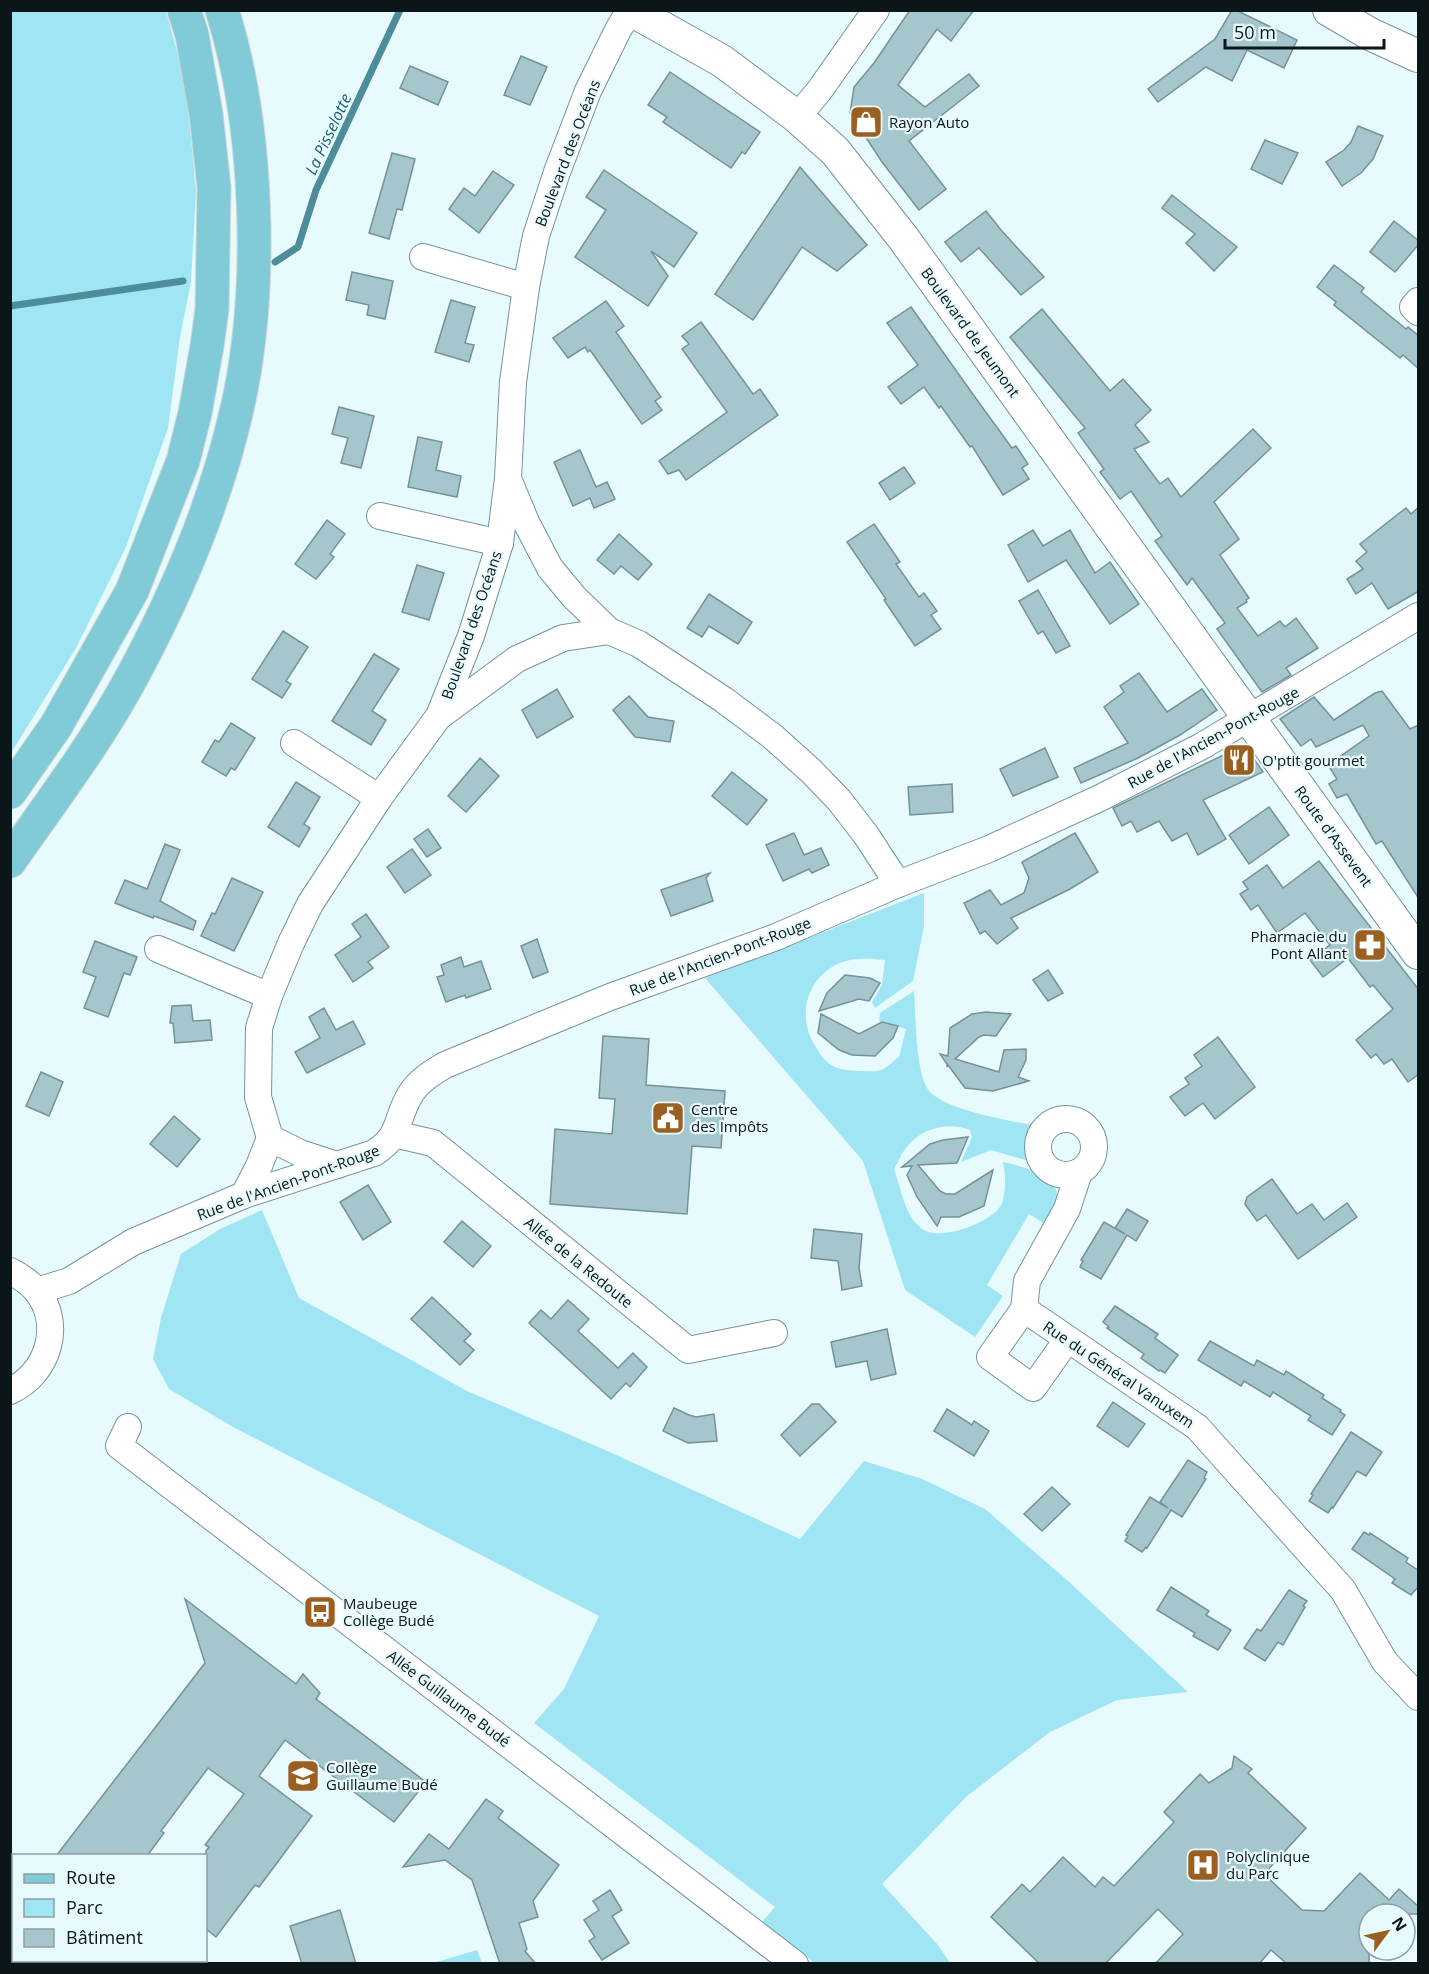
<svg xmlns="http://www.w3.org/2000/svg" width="1429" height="1974" font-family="'Open Sans',sans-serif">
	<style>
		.green { fill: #a0e5f3 }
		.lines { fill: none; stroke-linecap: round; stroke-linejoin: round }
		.stream { stroke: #4d8d9a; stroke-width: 7 }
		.building { fill: #a6c6cd; stroke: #749299; stroke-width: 1.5 }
		.minor-casing { stroke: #759399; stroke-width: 28 }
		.tertiary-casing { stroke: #759399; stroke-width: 34 }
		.primary-casing { stroke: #d3d5d6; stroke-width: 35 }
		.trunk-casing { stroke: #d3d5d6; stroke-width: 35 }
		.minor { stroke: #fff; stroke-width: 26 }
		.tertiary { stroke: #fff; stroke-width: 32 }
		.primary { stroke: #81cbd8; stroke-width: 33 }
		.trunk { stroke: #57bacb; stroke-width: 33 }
		.labels { text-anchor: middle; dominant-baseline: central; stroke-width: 4.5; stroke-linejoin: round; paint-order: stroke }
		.poi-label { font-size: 15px; fill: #0b1619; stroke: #e7fafe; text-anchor: start }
		.street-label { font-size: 15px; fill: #0b1619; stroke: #e7fafe }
		.water-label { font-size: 16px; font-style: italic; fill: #17606c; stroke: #e7fafe }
	</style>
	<rect width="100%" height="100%" fill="#e7fafe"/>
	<!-- green -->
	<g class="green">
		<polygon points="11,11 166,11 186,85 196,191 191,282 180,337 168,428 126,547 76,648 11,753"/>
		<path d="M924,893V926L913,981L875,1008L872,1002L882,985L885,960C870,959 855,957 840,963C806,977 796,1018 816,1047C820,1055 826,1063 835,1067C842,1070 854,1071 862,1071C867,1071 876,1072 881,1070C887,1068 894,1060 899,1057L906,1029L879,1021L880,1013L914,991C916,1017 915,1065 927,1088C939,1109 1007,1120 1031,1125L1027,1143L1032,1162L991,1150L961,1162L972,1137L970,1130C949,1121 920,1128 906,1148C901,1154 898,1162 894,1169C901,1188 905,1219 924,1230C941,1241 995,1222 1002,1203C1006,1190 1006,1176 1003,1162C1021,1166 1064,1176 1056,1202C1054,1209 1048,1217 1045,1224L1029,1214L987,1285L1003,1296L975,1337L905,1290L863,1161L705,978Z"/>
		<polygon points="262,1210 299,1298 467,1391 603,1449 800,1539 864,1461 922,1479 985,1509 1068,1581 1188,1692 1117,1700 1050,1732 967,1796 882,1884 938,1945 950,1963 815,1963 762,1922 775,1907 534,1723 564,1689 599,1616 233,1427 169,1389 153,1359 161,1318 181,1254 220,1229"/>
		<polygon points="477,1950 482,1963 433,1963"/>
	</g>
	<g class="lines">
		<!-- stream -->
		<g class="stream">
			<polyline points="275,262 298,247 316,190 400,10"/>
			<polyline points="10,306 183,281"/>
		</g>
	</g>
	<!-- building -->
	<g class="building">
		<polygon points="910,10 974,10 951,41 937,29 898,85 925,107 969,74 979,86 909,141 946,189 919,210 882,162 850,113 854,87 874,63"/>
		<polygon points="1232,10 1236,10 1297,40 1284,68 1247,50 1232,81 1206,67 1158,102 1148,89 1215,39"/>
		<polygon points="521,56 547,67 530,105 504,95"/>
		<polygon points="410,66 448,82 438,105 400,88"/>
		<polygon points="670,72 760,132 745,154 742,152 731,168 663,122 667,117 648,105"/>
		<polygon points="1358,126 1383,136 1373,159 1361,173 1342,186 1326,162 1344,150 1351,142"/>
		<polygon points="1265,140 1298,153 1282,184 1251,169"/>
		<polygon points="392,153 415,159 402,210 397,209 389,239 369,233"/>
		<polygon points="800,167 867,245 837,271 802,247 753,320 715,294"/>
		<polygon points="604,170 697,233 674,267 651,251 668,276 648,306 575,257 606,210 586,197"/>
		<polygon points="493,171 514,185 479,233 449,209 464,188 475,196"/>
		<polygon points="1172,195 1237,247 1214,271 1186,243 1195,234 1162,208"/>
		<polygon points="986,211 1001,230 1044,277 1021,295 979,248 961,262 945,242"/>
		<polygon points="1394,221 1419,241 1419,244 1395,272 1370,252"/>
		<polygon points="1334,265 1364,288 1361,292 1406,329 1408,327 1419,336 1419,369 1403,355 1400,358 1334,305 1336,302 1317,287"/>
		<polygon points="352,272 393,281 385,319 367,315 369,305 346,300"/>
		<polygon points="451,300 475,307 465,343 474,345 469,362 435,352"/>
		<polygon points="606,301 624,326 616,332 661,397 655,401 662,410 642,424 590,350 588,352 585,347 568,358 553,338"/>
		<polygon points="911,307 977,400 1012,448 1016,446 1028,464 1022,468 1029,479 1003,495 972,446 970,447 941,406 939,408 924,387 901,404 888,387 918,365 887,323"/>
		<polygon points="1042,309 1110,391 1123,379 1151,410 1135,425 1149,442 1134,449 1160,484 1168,478 1181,497 1253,429 1271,448 1214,502 1239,539 1220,555 1249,598 1246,600 1247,602 1237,608 1258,636 1280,621 1285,627 1296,618 1318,648 1286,668 1291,675 1262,692 1217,629 1225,623 1192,578 1187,585 1155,541 1162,536 1131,491 1120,499 1100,472 1104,469 1078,433 1085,428 1010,337"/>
		<polygon points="701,322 753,394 760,389 778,415 686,480 679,470 668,474 659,461 727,412 682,349 689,344 682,336"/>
		<polygon points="339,407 374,416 361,468 341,463 348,438 332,434"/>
		<polygon points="418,437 442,442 436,470 461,476 457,497 408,487"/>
		<polygon points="580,450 596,487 607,482 615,499 594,508 590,498 573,506 554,462"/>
		<polygon points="904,467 915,483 890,500 879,483"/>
		<polygon points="1419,507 1419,591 1388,609 1372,583 1356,594 1347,579 1363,569 1356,561 1367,552 1360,544 1406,508 1411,514"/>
		<polygon points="327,520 345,534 330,554 334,557 316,579 295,564"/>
		<polygon points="874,524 900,562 896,564 919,597 924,593 937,611 931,615 941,629 915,646 884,600 886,599 847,542"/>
		<polygon points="1033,530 1043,546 1070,530 1095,573 1110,562 1139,604 1110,624 1066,560 1028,582 1008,545"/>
		<polygon points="619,534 652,564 638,580 621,566 614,574 597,560"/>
		<polygon points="417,565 444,573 429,620 402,612"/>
		<polygon points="1038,590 1070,646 1056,653 1043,631 1038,634 1019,601"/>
		<polygon points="709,594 752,622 738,644 709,626 702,637 687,628"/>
		<polygon points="283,631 308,647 286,681 291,684 282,698 252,679"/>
		<polygon points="374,654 399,669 372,711 386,720 371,745 332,721"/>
		<polygon points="1139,673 1167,712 1202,689 1217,710 1180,735 1138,758 1081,783 1074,768 1128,743 1104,707 1124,692 1120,686"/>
		<polygon points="557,689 573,717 537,738 522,710"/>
		<polygon points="1382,691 1410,729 1419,725 1419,899 1382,841 1376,844 1347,794 1337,798 1329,784 1337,779 1328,765 1369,736 1363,725 1316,747 1311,739 1301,746 1280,719 1314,697 1334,720 1375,693"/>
		<polygon points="629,696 648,717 674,721 670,742 635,737 613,710"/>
		<polygon points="231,723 255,738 235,770 231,768 226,776 202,762 215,740 219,742"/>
		<polygon points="1045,748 1058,777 1013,796 1000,769"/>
		<polygon points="1238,748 1249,752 1263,772 1203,800 1226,839 1198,855 1187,833 1172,841 1159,821 1137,832 1131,821 1122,826 1113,808"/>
		<polygon points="480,758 499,776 466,812 448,796"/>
		<polygon points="732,772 767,800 747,825 712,796"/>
		<polygon points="296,782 320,797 304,824 310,828 299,847 268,827"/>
		<polygon points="952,784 953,812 910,815 908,787"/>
		<polygon points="1269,807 1289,835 1249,864 1229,835"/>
		<polygon points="428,829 441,848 427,857 414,839"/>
		<polygon points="794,833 804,855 821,848 829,865 812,873 809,869 783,881 766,845"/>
		<polygon points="1075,833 1098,872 1070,889 1011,918 1018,928 997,944 985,931 980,934 964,903 990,890 1001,905 1024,893 1029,878 1022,862"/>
		<polygon points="165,844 180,850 160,901 196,921 193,930 154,916 153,918 115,903 125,880 147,889"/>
		<polygon points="412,849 431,875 405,893 387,867"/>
		<polygon points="1319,861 1419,990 1419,1074 1408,1082 1392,1059 1384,1064 1376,1054 1371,1058 1356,1040 1393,1009 1373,985 1370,987 1348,958 1323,977 1310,960 1330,945 1305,913 1277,933 1258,905 1251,910 1240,894 1248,889 1243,882 1267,865 1283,888"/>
		<polygon points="710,873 706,878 713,901 671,916 661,890"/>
		<polygon points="232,878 263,892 234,951 201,936 212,913 215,914"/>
		<polygon points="366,914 389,947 368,962 373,968 353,982 335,955 361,937 352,924"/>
		<polygon points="537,939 548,972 533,978 521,946"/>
		<polygon points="95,941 137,957 130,975 124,973 108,1017 84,1008 96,977 83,972"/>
		<polygon points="461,957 464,967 481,961 491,989 466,998 465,995 446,1002 437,977 444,975 441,965"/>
		<polygon points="1048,970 1063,993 1048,1001 1033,980"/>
		<polygon points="845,975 870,978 880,983 869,1001 859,999 819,1011 827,993"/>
		<polygon points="191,1005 193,1021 210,1020 212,1040 175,1043 173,1023 170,1023 172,1006"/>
		<polygon points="324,1008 336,1030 353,1021 365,1044 307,1073 295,1052 320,1038 309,1017"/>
		<polygon points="986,1012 1011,1014 996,1036 984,1035 979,1037 955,1059 999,1072 1004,1050 1026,1049 1026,1060 1018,1077 1029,1081 993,1091 965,1088 948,1065 947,1067 947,1064 940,1054 948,1056 950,1028 972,1014"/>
		<polygon points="821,1014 859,1034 882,1022 898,1026 893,1038 875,1056 852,1055 839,1050 818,1033"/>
		<polygon points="603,1036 649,1039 646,1085 725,1091 721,1148 692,1146 687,1214 550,1204 555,1129 612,1134 615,1099 599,1098"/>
		<polygon points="1218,1037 1255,1087 1215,1119 1203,1103 1185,1116 1170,1097 1189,1084 1185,1078 1202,1066 1194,1055"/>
		<polygon points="41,1072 63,1082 49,1116 26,1106"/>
		<polygon points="174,1116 200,1139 177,1167 150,1144"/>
		<polygon points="968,1137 957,1163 918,1165 940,1191 946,1194 955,1194 993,1170 984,1206 959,1217 941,1217 937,1226 917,1197 907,1175 912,1166 902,1167 930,1144 943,1140"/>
		<polygon points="1272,1179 1297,1214 1312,1204 1324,1220 1347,1203 1357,1217 1298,1259 1266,1215 1257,1221 1245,1204 1247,1197"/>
		<polygon points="368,1185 391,1222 363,1240 340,1202"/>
		<polygon points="1127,1209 1148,1221 1136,1241 1127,1235 1101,1279 1080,1267 1083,1261 1081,1260 1104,1222 1125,1234 1115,1228"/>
		<polygon points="462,1221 491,1246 473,1267 444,1242"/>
		<polygon points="814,1229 862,1234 859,1268 862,1286 842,1290 838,1261 811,1258"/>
		<polygon points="432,1297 471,1334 464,1341 474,1350 460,1365 411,1319"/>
		<polygon points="568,1300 589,1319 578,1331 618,1368 633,1353 647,1367 630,1387 626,1383 611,1399 529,1323 541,1310 551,1319"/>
		<polygon points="1115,1306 1158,1334 1155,1338 1178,1355 1165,1373 1160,1370 1159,1371 1141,1358 1144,1354 1107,1328 1109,1327 1103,1322"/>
		<polygon points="887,1329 896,1374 871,1380 867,1361 836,1367 831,1342"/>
		<polygon points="1210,1341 1254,1366 1257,1360 1284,1375 1286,1371 1324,1395 1322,1398 1341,1410 1340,1412 1345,1415 1332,1435 1308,1420 1311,1416 1273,1392 1270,1397 1244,1381 1241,1386 1198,1360"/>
		<polygon points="1113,1402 1145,1424 1128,1447 1097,1426"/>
		<polygon points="812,1404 819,1404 836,1422 800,1456 781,1435"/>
		<polygon points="674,1408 689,1415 696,1417 714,1414 717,1441 688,1443 663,1431"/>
		<polygon points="947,1409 972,1425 974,1421 989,1431 974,1456 934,1431"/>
		<polygon points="1351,1432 1382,1452 1366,1476 1357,1471 1333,1508 1332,1507 1328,1513 1309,1501 1313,1495 1311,1494"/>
		<polygon points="1188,1460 1207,1472 1204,1478 1206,1479 1182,1517 1171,1510 1147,1548 1146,1547 1142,1552 1125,1541 1128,1536 1126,1535 1150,1497 1168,1508 1160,1502"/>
		<polygon points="1052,1487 1070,1504 1042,1531 1024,1514"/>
		<polygon points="1364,1532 1369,1535 1370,1533 1408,1558 1406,1562 1419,1571 1419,1586 1411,1595 1392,1583 1395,1579 1352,1549"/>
		<polygon points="1171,1587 1209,1611 1206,1615 1231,1630 1218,1650 1193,1636 1195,1633 1157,1610"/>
		<polygon points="1289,1590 1307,1601 1303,1606 1305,1607 1283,1645 1278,1642 1265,1661 1244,1648 1257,1629 1261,1631"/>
		<polygon points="185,1599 296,1684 303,1674 320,1693 316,1699 426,1782 394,1822 285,1740 259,1776 312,1816 259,1887 255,1885 216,1937 206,1929 206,1851 209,1847 205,1845 244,1794 208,1768 161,1831 164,1833 147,1856 56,1856 205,1663"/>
		<polygon points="1234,1756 1252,1769 1248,1773 1306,1828 1264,1874 1302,1910 1324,1911 1360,1873 1389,1900 1399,1889 1419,1907 1419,1914 1369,1914 1369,1964 1287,1964 1271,1950 1259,1964 1155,1964 1183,1934 1158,1909 1105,1964 1040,1964 991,1917 1022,1884 1030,1892 1063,1857 1095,1887 1103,1877 1114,1886 1174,1822 1164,1812 1200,1774 1209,1783 1232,1768"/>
		<polygon points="486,1799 503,1811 498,1818 559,1865 533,1901 538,1917 519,1923 527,1949 525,1951 536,1964 500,1964 472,1880 445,1860 403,1867 429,1834 449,1849"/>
		<polygon points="610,1890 622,1910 612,1916 629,1943 602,1960 589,1941 595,1937 584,1920 599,1910 593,1901"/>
		<polygon points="340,1910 356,1964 302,1964 290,1926"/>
	</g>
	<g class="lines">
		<defs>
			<g id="minor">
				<polyline points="797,117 819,91 876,10"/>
				<polyline points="423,257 526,287"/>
				<polyline points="1418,301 1413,307 1418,312"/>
				<polyline points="509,481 526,522 550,568 574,597 609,631 639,644 724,700 772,736 811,771 839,800 866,835 898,884"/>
				<polyline points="380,516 500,543"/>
				<polyline points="441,715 517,659 563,638 609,631"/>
				<polyline points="294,743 379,798"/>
				<polyline points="158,949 269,996"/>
				<circle cx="1066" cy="1147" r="28"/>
				<polyline points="394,1134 433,1143 688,1350 774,1333"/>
				<polyline points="270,1138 258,1097 259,1028 269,996 291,943 310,904 379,798 439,716 471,636 500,543 508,478 513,382 526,287 536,236 557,172 588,91 618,30 630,10"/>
				<polyline points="1079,1172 1067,1209 1027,1281 1024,1309 1197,1427 1343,1590 1385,1662 1418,1697"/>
				<polyline points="244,1195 259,1166 270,1138 300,1153 337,1165"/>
				<path d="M10,1271C20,1276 29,1282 36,1290C64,1324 48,1374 10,1391"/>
				<path d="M37,1291L69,1281L133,1242L244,1195L374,1153C402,1135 395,1120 410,1095C418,1081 432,1073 445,1065L610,997L776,937L898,884L989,849L1100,798L1202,746L1418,616"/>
				<polyline points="1024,1309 990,1357 1033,1388 1067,1340"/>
				<polyline points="128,1427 119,1446 795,1964"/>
			</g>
			<g id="tertiary">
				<polyline points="631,10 722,61 797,117 835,151 904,239 1418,953"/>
				<polyline points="1329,10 1370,34 1418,56"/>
			</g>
			<g id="primary">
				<polyline points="10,792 56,726 132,591 183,461 195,413 207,346 212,309 214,187 206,114 192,35 184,10"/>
				<path d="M10,861C53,799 99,739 134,673C178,591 216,501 237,409C264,290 259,127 222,10"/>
			</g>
			<g id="trunk">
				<polyline points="10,1935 14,1939"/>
				<polyline points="29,1960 31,1964"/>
			</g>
		</defs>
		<!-- minor casing -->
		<use href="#minor" class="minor-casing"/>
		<!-- tertiary casing -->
		<use href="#tertiary" class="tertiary-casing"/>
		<!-- primary casing -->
		<use href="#primary" class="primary-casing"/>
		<!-- trunk casing -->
		<use href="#trunk" class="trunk-casing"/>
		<!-- minor -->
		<use href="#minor" class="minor"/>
		<!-- tertiary -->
		<use href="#tertiary" class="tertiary"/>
		<!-- primary -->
		<use href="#primary" class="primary"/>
		<!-- trunk -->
		<use href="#trunk" class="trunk"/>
	</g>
	<!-- icons -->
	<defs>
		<symbol id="shop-square" viewBox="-11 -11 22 22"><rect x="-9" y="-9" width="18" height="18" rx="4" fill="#9b5f21" stroke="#e7fafe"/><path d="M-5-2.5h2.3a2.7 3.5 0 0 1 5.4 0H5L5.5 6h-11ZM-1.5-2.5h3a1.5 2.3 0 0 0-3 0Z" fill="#fff"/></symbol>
		<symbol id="restaurant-square" viewBox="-11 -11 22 22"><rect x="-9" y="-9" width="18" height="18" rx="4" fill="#9b5f21" stroke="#e7fafe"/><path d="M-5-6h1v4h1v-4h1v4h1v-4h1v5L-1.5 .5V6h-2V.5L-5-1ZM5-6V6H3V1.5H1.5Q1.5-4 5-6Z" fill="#fff"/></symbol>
		<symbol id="pharmacy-square" viewBox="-11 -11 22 22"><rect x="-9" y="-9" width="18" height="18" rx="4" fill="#9b5f21" stroke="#e7fafe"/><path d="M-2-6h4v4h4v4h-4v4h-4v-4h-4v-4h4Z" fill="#fff"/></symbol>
		<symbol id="civic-square" viewBox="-11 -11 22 22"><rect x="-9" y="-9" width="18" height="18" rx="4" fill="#9b5f21" stroke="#e7fafe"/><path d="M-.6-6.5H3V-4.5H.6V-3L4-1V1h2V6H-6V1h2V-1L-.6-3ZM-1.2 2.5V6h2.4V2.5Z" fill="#fff"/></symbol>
		<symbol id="bus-square" viewBox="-11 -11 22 22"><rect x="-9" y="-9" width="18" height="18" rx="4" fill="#9b5f21" stroke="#e7fafe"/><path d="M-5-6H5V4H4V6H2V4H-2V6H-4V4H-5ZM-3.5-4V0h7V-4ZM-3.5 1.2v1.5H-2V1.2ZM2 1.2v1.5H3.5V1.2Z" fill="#fff"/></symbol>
		<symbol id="school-square" viewBox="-11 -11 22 22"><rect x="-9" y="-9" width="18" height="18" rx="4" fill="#9b5f21" stroke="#e7fafe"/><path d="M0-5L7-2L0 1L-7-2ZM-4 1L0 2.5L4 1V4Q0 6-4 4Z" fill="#fff"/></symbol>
		<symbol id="hospital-square" viewBox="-11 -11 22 22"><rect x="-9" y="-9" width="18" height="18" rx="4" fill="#9b5f21" stroke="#e7fafe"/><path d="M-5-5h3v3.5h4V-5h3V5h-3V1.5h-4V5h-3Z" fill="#fff"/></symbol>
	</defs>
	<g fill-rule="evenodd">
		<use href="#shop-square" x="847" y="103" width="38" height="38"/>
		<use href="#restaurant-square" x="1220" y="741" width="38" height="38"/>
		<use href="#pharmacy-square" x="1351" y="926" width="38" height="38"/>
		<use href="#civic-square" x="649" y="1099" width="38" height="38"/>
		<use href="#bus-square" x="301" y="1593" width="38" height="38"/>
		<use href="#school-square" x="284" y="1757" width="38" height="38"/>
		<use href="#hospital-square" x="1184" y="1846" width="38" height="38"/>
	</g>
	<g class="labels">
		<!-- poi labels -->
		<g class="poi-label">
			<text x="889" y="122">Rayon Auto</text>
			<text x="1262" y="760">O'ptit gourmet</text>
			<text x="1347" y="936" text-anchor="end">Pharmacie du<tspan x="1347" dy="17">Pont Allant</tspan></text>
			<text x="691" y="1109">Centre<tspan x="691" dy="17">des Impôts</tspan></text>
			<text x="343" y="1603">Maubeuge<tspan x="343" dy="17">Collège Budé</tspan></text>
			<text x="326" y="1767">Collège<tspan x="326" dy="17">Guillaume Budé</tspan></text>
			<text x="1226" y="1856">Polyclinique<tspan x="1226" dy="17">du Parc</tspan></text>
		</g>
		<!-- street labels -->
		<g class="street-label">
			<text transform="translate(567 153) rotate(-69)">Boulevard des Océans</text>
			<text transform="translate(971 332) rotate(54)">Boulevard de Jeumont</text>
			<text transform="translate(471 625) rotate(-71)">Boulevard des Océans</text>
			<text transform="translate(1213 737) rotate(-29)">Rue de l'Ancien-Pont-Rouge</text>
			<text transform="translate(1334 836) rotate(54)">Route d'Assevent</text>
			<text transform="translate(720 956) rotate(-21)">Rue de l'Ancien-Pont-Rouge</text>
			<text transform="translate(288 1182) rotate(-20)">Rue de l'Ancien-Pont-Rouge</text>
			<text transform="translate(579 1262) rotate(39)">Allée de la Redoute</text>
			<text transform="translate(1119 1374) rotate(34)">Rue du Général Vanuxem</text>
			<text transform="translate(449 1698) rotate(37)">Allée Guillaume Budé</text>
		</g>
		<!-- water labels -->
		<g class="water-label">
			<text transform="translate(328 134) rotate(-65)">La Pisselotte</text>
		</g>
	</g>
	<!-- border -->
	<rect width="1429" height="1974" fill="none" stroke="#0b1619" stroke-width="24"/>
	<!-- legend -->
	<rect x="12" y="1854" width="195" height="108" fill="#e7fafe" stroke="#8f9fa2" stroke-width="1.5"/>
	<rect x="24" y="1874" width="30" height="9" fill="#81cbd8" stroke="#8f9fa2" stroke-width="1.5"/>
	<text x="66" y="1884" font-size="18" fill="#0b1619">Route</text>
	<rect x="24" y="1899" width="30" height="18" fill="#a0e5f3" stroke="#8f9fa2" stroke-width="1.5"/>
	<text x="66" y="1914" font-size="18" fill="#0b1619">Parc</text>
	<rect x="24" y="1929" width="30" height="18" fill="#a6c6cd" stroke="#8f9fa2" stroke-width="1.5"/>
	<text x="66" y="1944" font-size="18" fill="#0b1619">Bâtiment</text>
	<!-- north arrow -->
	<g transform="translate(1387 1932) rotate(57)"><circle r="28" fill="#e7fafe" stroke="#8f9fa2" stroke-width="1.5"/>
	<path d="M0-4.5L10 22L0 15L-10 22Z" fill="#9b5f21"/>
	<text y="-9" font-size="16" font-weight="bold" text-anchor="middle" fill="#0b1619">N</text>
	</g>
	<!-- scale -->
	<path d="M1225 39v9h159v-9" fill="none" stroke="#0b1619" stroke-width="3"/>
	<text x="1234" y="39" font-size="18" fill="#0b1619" stroke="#e7fafe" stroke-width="4.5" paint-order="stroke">50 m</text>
</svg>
